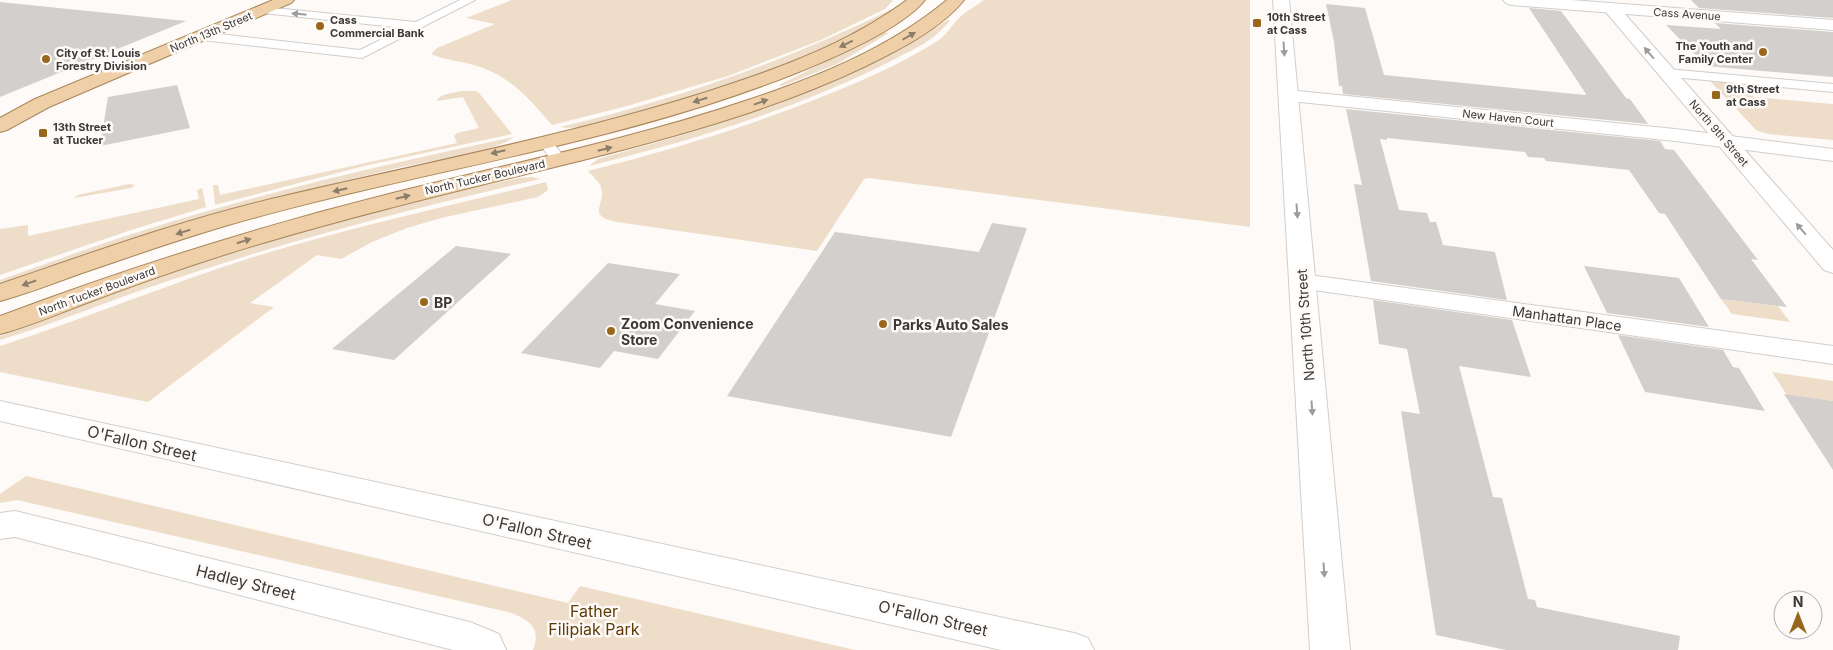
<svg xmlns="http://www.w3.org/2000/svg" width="1833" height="650" font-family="Inter,sans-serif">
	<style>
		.green { fill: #eeddc8 }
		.building { fill: #d2cfcc }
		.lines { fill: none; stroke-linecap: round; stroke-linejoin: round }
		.service-casing { stroke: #d1cecb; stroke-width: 2 }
		.minor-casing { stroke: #d1cecb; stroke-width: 2 }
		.tertiary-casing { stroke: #d1cecb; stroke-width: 2 }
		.secondary-casing { stroke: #d1cecb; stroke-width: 2 }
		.primary-casing { stroke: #a8865b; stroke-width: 2 }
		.service { fill: #fff; fill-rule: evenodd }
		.minor { fill: #fff; fill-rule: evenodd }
		.tertiary { fill: #fff; fill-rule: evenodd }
		.secondary { fill: #fff; fill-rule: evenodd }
		.primary { fill: #eecfa8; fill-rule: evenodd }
		.oneway { fill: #9d9c9c }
		.oneway2 { fill: #8c7c6a }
		.poi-dot { fill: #99671b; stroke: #fdfaf7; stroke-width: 2 }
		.labels { text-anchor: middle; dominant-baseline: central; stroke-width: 5; stroke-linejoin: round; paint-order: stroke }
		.far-street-label { font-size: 11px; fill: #3b3938; stroke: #fdfaf7 }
		.far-poi-label { font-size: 11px; font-weight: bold; fill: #3b3938; stroke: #fdfaf7; text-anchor: start }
		.poi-label { font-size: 14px; font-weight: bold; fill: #3b3938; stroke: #fdfaf7; text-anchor: start }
		.street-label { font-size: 14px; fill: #3b3938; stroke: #fdfaf7 }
		.near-street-label { font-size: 16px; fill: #3b3938; stroke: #fdfaf7 }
		.near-park-label { font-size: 16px; fill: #5e3c08; stroke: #fdfaf7 }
	</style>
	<rect width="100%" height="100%" fill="#fdfaf7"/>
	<!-- green -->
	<g class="green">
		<path d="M512,0H893L885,9L821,40L728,76L627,106L552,125C530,100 514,79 480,67C465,61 446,61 431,54L437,48L495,24L466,18Z"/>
		<path d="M984,0H1250V227L869,178L864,179L817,251L617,222C588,216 603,207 602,192C602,183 593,177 588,171C663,152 737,130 809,102C852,85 896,67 936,42C946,36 951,26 959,18C966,11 976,6 984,0Z"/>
		<path d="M890,10H892L886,15C808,61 721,89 634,113C611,120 584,131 560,127C674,100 784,62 890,10Z"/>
		<path d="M948,20H950C936,40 912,50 891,61C796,109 692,141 589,166L598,159C635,148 672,139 708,127C792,101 875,68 948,20Z"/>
		<polygon points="885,32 889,33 837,64 782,86 779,85"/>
		<polygon points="1710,81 1741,83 1754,97 1833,104 1833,140 1768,134 1756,130"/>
		<path d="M462,91H476L479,93L512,134L364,166L215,205L213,185H218L220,195L457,143L454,136L457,133L479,128L463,97L436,101C441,93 454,93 462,91Z"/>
		<path d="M513,137C501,151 419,163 397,168C263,200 132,244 0,284V280C51,262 102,243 154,227C272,190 392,163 513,137Z"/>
		<path d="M532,177L540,179C414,208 290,240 168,281C111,300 57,323 0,340V336C37,322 73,306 110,293C244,246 380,207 519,178Z"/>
		<path d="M546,182L548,190L538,197L441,218L407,228L372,242L341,259L317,255L250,303L274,307L148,402L0,372V346C86,319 170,283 257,256C352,227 449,206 546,182Z"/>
		<polygon points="129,184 135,185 131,188 74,198 78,195"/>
		<polygon points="202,188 206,207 131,230 0,275 0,229 28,225 28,236 199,199 197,190"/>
		<polygon points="1721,299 1778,306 1790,322 1732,314"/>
		<polygon points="1772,372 1833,381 1833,401 1787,395"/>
		<path d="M26,476L568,603L580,586L855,650H533C542,627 528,619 508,612L17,500L0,503V494Z"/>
	</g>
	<!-- building -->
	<g class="building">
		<polygon points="1691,0 1833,0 1833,18 1699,8"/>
		<polygon points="0,2 186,21 0,97"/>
		<polygon points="1326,4 1365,8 1384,75 1585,95 1586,94 1529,8 1561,11 1626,98 1630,99 1648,124 1343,94 1342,86 1339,86 1334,42"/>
		<polygon points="1715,23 1833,32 1833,77 1706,66 1666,25 1721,29"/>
		<polygon points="177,85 190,128 100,146 108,97"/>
		<polygon points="1346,109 1660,141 1665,149 1674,150 1700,184 1758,260 1751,259 1787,307 1721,299 1665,214 1659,213 1629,170 1546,161 1544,158 1528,157 1525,152 1387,138 1387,140 1380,139 1399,210 1427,213 1430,222 1436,222 1443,245 1495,252 1507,300 1371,281 1354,184 1362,185"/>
		<polygon points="992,223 1027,228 951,437 727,396 835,232 979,252"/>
		<polygon points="456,246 511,254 394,360 332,349"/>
		<polygon points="608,263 680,274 655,304 695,311 658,359 614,351 600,368 521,353"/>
		<polygon points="1584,266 1679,278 1709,327 1607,313"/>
		<polygon points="1373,300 1512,320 1531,377 1459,366 1493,497 1502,498 1528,599 1535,600 1537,607 1680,636 1678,650 1506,650 1436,635 1401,411 1420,414 1407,349 1379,344"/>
		<polygon points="1618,335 1723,350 1733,367 1739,368 1765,411 1645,392"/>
		<polygon points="1784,394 1833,401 1833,470"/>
	</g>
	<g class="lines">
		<defs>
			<g id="service">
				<polygon points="460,0 475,0 362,58 202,40 196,36 202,32 360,50 404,28 263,13 257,10 263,7 416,22"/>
				<polygon points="1667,69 1833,84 1833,92 1662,76 1660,73"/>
				<polygon points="545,137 550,138 566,160 563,163 553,163 538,141 540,138"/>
			</g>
			<g id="minor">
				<polygon points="1288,90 1675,129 1833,149 1833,161 1675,141 1281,100 1279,96 1281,92"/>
				<polygon points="1302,274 1833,346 1833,364 1293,287 1289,282 1293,277"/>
				<polygon points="0,401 1074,633 1088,638 1094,650 1001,650 0,421"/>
				<polygon points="15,511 470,622 499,634 506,650 453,650 15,537 0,539 0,513"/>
			</g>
			<g id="tertiary">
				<polygon points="1273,0 1289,0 1350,650 1310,650"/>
				<polygon points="1611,3 1617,5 1833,250 1833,273 1824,270 1605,11 1603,8 1605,5"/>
			</g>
			<polygon id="secondary" points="1503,0 1571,0 1833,20 1833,30 1511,5 1506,3"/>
			<g id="primary">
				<polygon points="273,0 294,0 291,3 49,107 7,130 0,132 0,118 35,99"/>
				<path d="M907,0H925C906,24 853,49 825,61C643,140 446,165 257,217C200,232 144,252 88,271C59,281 30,293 0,301V284C94,252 187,218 284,196C424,163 566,136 703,93C775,70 846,45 907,0Z"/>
				<path d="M947,0H964C942,28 897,51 866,66C778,108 682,135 587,159C479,186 370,211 263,243C205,260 148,280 92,301C62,312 31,326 0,334V316C128,268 257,227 389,194C508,164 629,140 745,101C817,77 888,49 947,0Z"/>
			</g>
		</defs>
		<!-- service casing -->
		<use href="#service" class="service-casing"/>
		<!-- minor casing -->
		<use href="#minor" class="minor-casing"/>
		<!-- tertiary casing -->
		<use href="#tertiary" class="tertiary-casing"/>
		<!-- secondary casing -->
		<use href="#secondary" class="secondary-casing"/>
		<!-- primary casing -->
		<use href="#primary" class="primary-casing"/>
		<!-- service -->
		<use href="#service" class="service"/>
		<!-- minor -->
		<use href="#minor" class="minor"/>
		<!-- tertiary -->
		<use href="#tertiary" class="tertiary"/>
		<!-- secondary -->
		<use href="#secondary" class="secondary"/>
		<!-- primary -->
		<use href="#primary" class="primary"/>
	</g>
	<!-- one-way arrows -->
	<defs><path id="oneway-solid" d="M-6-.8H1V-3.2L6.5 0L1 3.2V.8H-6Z" transform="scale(1.25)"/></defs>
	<g class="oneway">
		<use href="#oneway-solid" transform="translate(299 14) rotate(-174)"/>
		<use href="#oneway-solid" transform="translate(1284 49) rotate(86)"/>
		<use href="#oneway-solid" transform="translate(1649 53) rotate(-131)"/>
		<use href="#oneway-solid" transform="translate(1297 211) rotate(86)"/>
		<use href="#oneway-solid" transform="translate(1801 229) rotate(-131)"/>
		<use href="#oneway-solid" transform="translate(1312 408) rotate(86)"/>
		<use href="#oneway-solid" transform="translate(1324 570) rotate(86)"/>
	</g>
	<g class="oneway2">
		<use href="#oneway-solid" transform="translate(909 36) rotate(-30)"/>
		<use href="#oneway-solid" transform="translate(846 44) rotate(154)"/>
		<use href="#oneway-solid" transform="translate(700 100) rotate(163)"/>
		<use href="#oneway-solid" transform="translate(761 102) rotate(-20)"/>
		<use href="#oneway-solid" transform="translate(605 149) rotate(-14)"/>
		<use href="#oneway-solid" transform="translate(498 152) rotate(167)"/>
		<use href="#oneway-solid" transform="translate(340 190) rotate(167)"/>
		<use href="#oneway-solid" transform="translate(403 197) rotate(-14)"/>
		<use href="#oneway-solid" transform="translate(183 232) rotate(163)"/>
		<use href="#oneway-solid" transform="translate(244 241) rotate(-18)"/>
		<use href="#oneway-solid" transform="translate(29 283) rotate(161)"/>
	</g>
	<!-- markers -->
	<g class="poi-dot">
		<rect x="1252" y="18" width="10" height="10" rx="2.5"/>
		<circle cx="320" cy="26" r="5"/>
		<circle cx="1763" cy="52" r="5"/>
		<circle cx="46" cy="59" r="5"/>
		<rect x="1711" y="90" width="10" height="10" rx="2.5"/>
		<rect x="38" y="128" width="10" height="10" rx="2.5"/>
		<circle cx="424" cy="302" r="5"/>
		<circle cx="883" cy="324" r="5"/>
		<circle cx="611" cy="331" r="5"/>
	</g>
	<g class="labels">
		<!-- far-street labels -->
		<g class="far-street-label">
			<text transform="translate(1687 14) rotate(4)">Cass Avenue</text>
			<text transform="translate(211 32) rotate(-23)">North 13th Street</text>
			<text transform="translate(1508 118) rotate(6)">New Haven Court</text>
			<text transform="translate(1719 133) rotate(49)">North 9th Street</text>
			<text transform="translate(485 177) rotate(-13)">North Tucker Boulevard</text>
			<text transform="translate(97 291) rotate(-20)">North Tucker Boulevard</text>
		</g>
		<!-- far-poi labels -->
		<g class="far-poi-label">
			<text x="1267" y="17">10th Street<tspan x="1267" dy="13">at Cass</tspan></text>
			<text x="330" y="20">Cass<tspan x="330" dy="13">Commercial Bank</tspan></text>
			<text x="1753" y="46" text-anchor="end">The Youth and<tspan x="1753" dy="13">Family Center</tspan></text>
			<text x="56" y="53">City of St. Louis<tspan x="56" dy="13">Forestry Division</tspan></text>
			<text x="1726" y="89">9th Street<tspan x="1726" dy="13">at Cass</tspan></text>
			<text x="53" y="127">13th Street<tspan x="53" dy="13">at Tucker</tspan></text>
		</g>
		<!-- poi labels -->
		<g class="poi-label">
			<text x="434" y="302">BP</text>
			<text x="621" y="323">Zoom Convenience<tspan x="621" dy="16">Store</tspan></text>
			<text x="893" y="324">Parks Auto Sales</text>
		</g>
		<!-- street labels -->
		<g class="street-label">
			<text transform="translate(1567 318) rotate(8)">Manhattan Place</text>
			<text transform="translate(1305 325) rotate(-94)">North 10th Street</text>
		</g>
		<!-- near-street labels -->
		<g class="near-street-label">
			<text transform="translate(142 443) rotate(13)">O'Fallon Street</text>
			<text transform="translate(537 531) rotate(13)">O'Fallon Street</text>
			<text transform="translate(246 582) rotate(14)">Hadley Street</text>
			<text transform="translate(933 618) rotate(13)">O'Fallon Street</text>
		</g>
		<!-- near-park labels -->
		<g class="near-park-label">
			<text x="594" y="611">Father<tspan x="594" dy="18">Filipiak Park</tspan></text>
		</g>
	</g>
	<!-- north arrow -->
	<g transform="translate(1798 615)"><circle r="24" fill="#fdfaf7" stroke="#afadab"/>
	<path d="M0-4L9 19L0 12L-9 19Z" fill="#99671b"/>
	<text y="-8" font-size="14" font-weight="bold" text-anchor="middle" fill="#3b3938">N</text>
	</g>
</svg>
